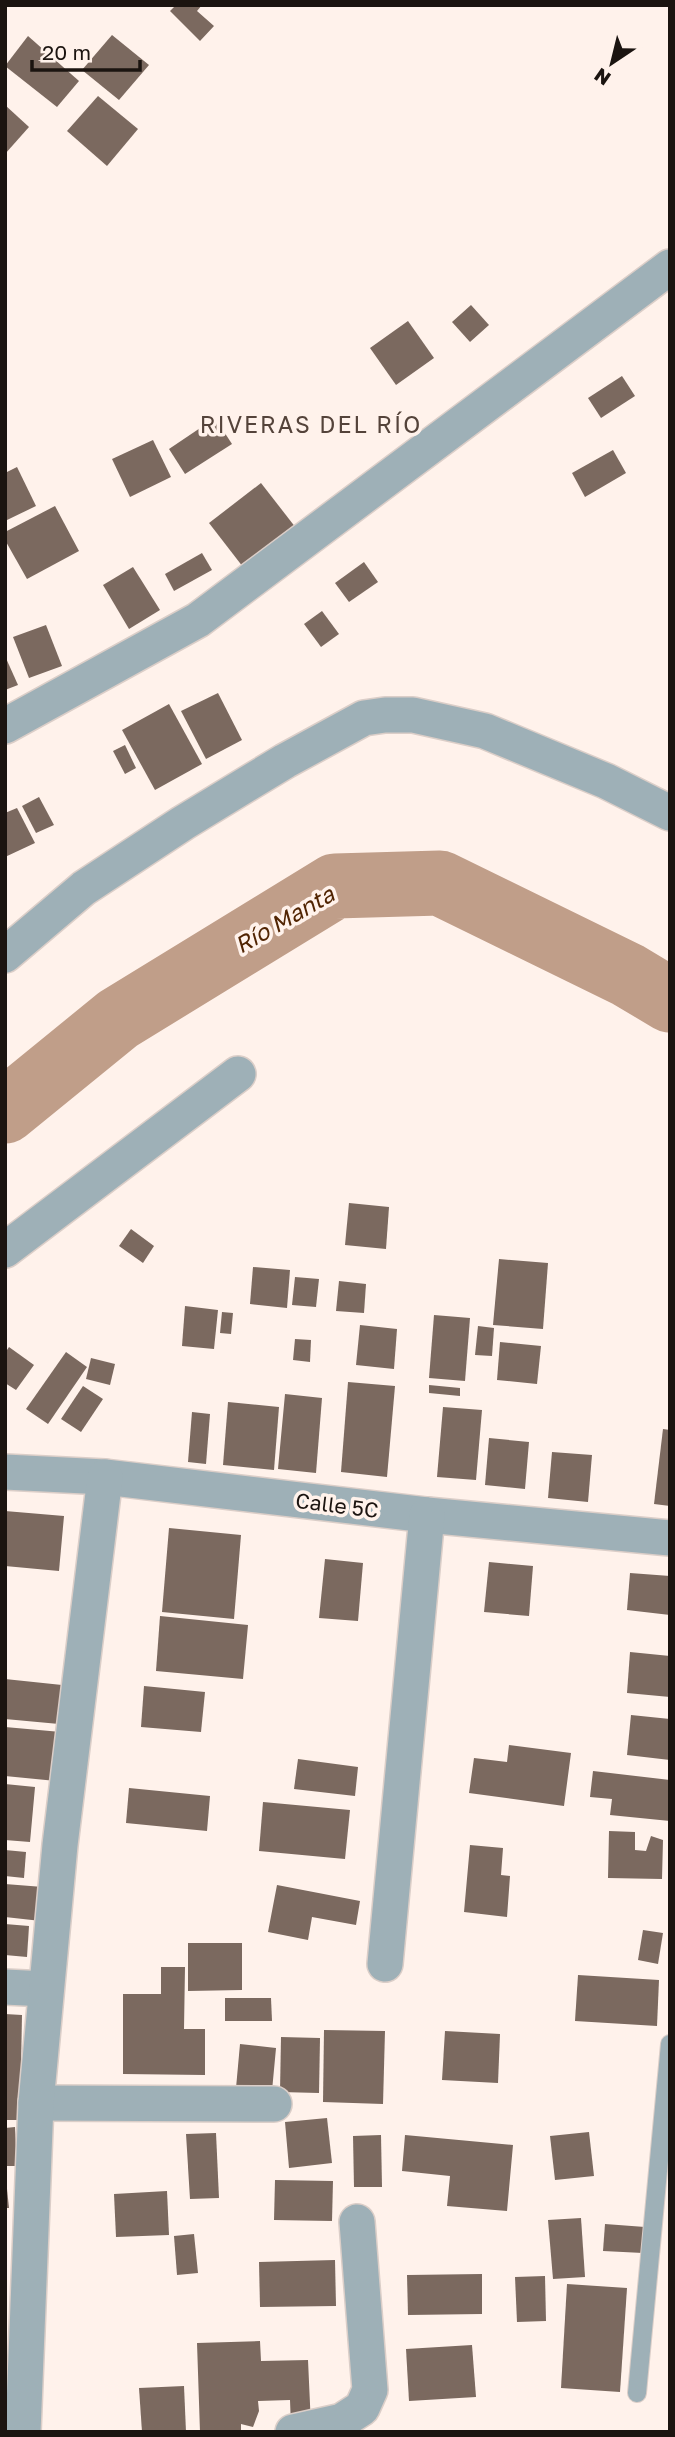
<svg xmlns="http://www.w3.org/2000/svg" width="675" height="2437" font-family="'Golos Text',sans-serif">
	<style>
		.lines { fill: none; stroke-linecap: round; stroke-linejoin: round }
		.river { stroke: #c09e89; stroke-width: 65 }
		.building { fill: #7b695f }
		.lane-casing { stroke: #dbcec8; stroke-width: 20 }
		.street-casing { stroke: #dbcec8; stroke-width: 38 }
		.lane { stroke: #9eb0b7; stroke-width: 18 }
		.street { stroke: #9eb0b7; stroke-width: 35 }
		.labels { text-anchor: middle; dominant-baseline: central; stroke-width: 7; stroke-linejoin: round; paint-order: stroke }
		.street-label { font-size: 21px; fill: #1b1410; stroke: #fff2eb }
		.neighbourhood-label { font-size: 23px; letter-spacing: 2px; fill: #54433a; stroke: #fff2eb }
		.water-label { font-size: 23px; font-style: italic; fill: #512402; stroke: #fff2eb }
	</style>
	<rect width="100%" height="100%" fill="#fff2eb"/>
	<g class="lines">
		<!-- river -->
		<polyline class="river" points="5,1111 118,1019 335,886 440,883 628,975 670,1000"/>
	</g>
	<!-- building -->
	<g class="building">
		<polygon points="176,5 202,5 197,11 214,26 200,41 170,11"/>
		<polygon points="112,35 149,65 119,100 82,70"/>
		<polygon points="28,36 79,81 57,107 5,66"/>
		<polygon points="98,96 138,129 107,166 67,131"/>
		<polygon points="5,105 29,127 5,154"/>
		<polygon points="471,305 489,325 470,342 452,322"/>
		<polygon points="408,321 434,358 396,385 370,348"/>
		<polygon points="622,376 635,396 601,418 588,398"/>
		<polygon points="215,418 232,444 185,474 169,449"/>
		<polygon points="153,440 171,477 130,497 112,459"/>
		<polygon points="613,450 626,473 585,497 572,473"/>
		<polygon points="17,467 36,506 5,521 5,473"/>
		<polygon points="261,483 296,528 243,567 209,523"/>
		<polygon points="55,506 79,551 27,579 5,540 5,532"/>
		<polygon points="202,553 212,570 174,591 165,574"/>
		<polygon points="364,562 378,582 349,602 335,583"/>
		<polygon points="133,567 160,610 129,629 103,585"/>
		<polygon points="322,611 339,634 321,647 304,624"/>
		<polygon points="46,625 62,666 29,678 13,637"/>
		<polygon points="5,656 18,685 5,690"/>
		<polygon points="218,693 242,740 206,759 181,711"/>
		<polygon points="169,704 202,764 155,790 122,730"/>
		<polygon points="125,745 136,768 125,774 113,751"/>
		<polygon points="39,797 54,825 36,833 22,806"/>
		<polygon points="17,808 35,843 5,857 5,813"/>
		<polygon points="349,1203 389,1207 386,1249 345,1245"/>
		<polygon points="131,1229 154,1246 143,1263 119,1246"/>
		<polygon points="499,1259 548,1263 543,1329 493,1325"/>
		<polygon points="253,1267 290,1270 287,1308 250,1304"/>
		<polygon points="295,1277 319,1279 316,1307 292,1305"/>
		<polygon points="339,1281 366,1284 364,1313 336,1311"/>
		<polygon points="185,1306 218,1310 214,1349 182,1346"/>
		<polygon points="222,1312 233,1313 231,1334 220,1333"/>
		<polygon points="434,1315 470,1318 465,1381 429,1378"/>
		<polygon points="360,1325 397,1329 394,1369 356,1365"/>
		<polygon points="478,1326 494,1328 492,1356 475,1355"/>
		<polygon points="295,1339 311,1340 310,1362 293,1360"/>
		<polygon points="500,1342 541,1346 537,1384 497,1380"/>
		<polygon points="9,1347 34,1365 16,1390 5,1383 5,1353"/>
		<polygon points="66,1352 87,1367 48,1424 26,1409"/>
		<polygon points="91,1358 115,1364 110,1385 86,1379"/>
		<polygon points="348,1382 395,1386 387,1477 341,1472"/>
		<polygon points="429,1385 460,1388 460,1396 429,1393"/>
		<polygon points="83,1386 103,1399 81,1432 61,1419"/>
		<polygon points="285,1394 322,1398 316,1473 278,1469"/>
		<polygon points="228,1402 279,1407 274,1470 223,1465"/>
		<polygon points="443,1407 482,1410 476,1480 437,1477"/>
		<polygon points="192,1412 210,1414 206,1464 188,1462"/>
		<polygon points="663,1429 670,1430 670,1506 654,1504"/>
		<polygon points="489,1438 529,1442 525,1489 485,1485"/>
		<polygon points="552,1452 592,1455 588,1502 548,1498"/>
		<polygon points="5,1511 64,1516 59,1571 5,1566"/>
		<polygon points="169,1528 241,1535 234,1619 162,1612"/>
		<polygon points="325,1559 363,1563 358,1621 319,1618"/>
		<polygon points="489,1562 533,1566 529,1616 484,1612"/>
		<polygon points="630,1573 670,1576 670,1615 627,1610"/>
		<polygon points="160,1616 248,1625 243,1679 156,1671"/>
		<polygon points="630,1652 670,1656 670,1697 627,1693"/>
		<polygon points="5,1679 62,1685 59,1724 5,1719"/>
		<polygon points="144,1686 205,1692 201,1732 141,1727"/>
		<polygon points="631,1715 670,1719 670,1760 627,1755"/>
		<polygon points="5,1727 61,1732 56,1781 5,1776"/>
		<polygon points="509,1745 571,1753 564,1806 469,1793 474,1758 507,1762"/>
		<polygon points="298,1759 358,1767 355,1796 294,1789"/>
		<polygon points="593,1771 670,1780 670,1821 610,1815 612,1799 590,1797"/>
		<polygon points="5,1784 35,1787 30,1842 5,1840"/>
		<polygon points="129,1788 210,1796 207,1831 126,1823"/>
		<polygon points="263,1802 350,1810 345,1859 259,1851"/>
		<polygon points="609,1831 635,1832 635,1850 646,1851 651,1836 663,1840 662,1879 608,1878"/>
		<polygon points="470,1845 503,1848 501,1875 510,1876 507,1917 464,1912"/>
		<polygon points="5,1850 26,1852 24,1878 5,1876"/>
		<polygon points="5,1884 43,1887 41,1921 5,1917"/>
		<polygon points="277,1885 360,1901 356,1925 312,1917 308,1940 268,1932"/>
		<polygon points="5,1924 29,1926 27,1957 5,1955"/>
		<polygon points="643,1930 663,1933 658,1964 638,1960"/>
		<polygon points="188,1943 242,1943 242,1990 188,1991"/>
		<polygon points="161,1967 185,1967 184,2029 205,2029 205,2075 123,2074 123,1994 161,1994"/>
		<polygon points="578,1975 659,1980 657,2026 575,2021"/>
		<polygon points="225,1998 271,1998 272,2021 225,2021"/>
		<polygon points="5,2014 22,2015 20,2120 5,2120"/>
		<polygon points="324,2030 385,2031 383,2104 323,2102"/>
		<polygon points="445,2031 500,2034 498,2083 442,2080"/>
		<polygon points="281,2037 320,2038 319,2093 280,2092"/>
		<polygon points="240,2044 276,2048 272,2091 236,2088"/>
		<polygon points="327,2118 332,2163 289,2168 285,2122"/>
		<polygon points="15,2127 17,2166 5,2166 5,2128"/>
		<polygon points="589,2132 594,2176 555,2180 550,2136"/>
		<polygon points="216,2133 219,2198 190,2199 186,2134"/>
		<polygon points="381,2135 382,2187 354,2187 353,2136"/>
		<polygon points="405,2135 513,2145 507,2211 447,2206 450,2176 402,2171"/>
		<polygon points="275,2180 333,2181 332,2221 274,2220"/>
		<polygon points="5,2189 7,2189 9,2208 5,2208"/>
		<polygon points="167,2191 169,2235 116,2237 114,2194"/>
		<polygon points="581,2218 585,2277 553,2279 548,2220"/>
		<polygon points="605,2224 645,2227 643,2253 603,2251"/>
		<polygon points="194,2234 198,2273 177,2275 174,2236"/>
		<polygon points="335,2260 336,2306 260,2307 259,2262"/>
		<polygon points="482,2274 482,2314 408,2315 407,2275"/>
		<polygon points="545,2276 546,2321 517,2322 515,2277"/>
		<polygon points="567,2284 627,2288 620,2392 561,2388"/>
		<polygon points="260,2341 261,2361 308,2360 311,2426 291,2426 290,2400 258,2401 259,2411 253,2427 241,2424 241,2432 200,2432 197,2343"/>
		<polygon points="472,2345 476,2397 409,2401 406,2349"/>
		<polygon points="184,2386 186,2432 142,2432 139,2388"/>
	</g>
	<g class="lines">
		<defs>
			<polyline id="lane" points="637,2393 670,2044"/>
			<g id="street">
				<polyline points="5,726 198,620 670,267"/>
				<polyline points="5,955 84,888 183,823 285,761 364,718 385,715 413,715 485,731 606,781 670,813"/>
				<polyline points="5,1250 238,1074"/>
				<polyline points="5,1472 105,1477 427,1515 670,1538"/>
				<polyline points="385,1964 427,1515"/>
				<polyline points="5,1987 46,1989"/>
				<polyline points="36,2103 274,2104"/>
				<polyline points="23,2432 36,2103 60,1845 105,1477"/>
				<polyline points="293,2432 342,2421 362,2408 370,2390 357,2222"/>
			</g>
		</defs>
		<!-- lane casing -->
		<use href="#lane" class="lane-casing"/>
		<!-- street casing -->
		<use href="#street" class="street-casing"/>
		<!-- lane -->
		<use href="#lane" class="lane"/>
		<!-- street -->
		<use href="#street" class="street"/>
	</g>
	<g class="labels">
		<!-- street labels -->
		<g class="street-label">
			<text transform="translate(337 1505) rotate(7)">Calle 5C</text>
		</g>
		<!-- neighbourhood labels -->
		<g class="neighbourhood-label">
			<text x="311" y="424">RIVERAS DEL RÍO</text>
		</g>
		<!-- water labels -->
		<g class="water-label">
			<text transform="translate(284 919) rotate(-30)">Río Manta</text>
		</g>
	</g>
	<!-- border -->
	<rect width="675" height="2437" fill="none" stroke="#1b1410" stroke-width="14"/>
	<!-- north arrow -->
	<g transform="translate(612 63) rotate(215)" stroke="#fff2eb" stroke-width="5" paint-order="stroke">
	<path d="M0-5L12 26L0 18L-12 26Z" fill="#1b1410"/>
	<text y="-10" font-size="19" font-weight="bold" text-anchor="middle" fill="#1b1410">N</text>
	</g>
	<!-- scale -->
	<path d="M32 60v10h108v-10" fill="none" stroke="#1b1410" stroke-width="3.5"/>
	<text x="42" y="60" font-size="21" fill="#1b1410" stroke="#fff2eb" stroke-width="5" paint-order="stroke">20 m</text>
</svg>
